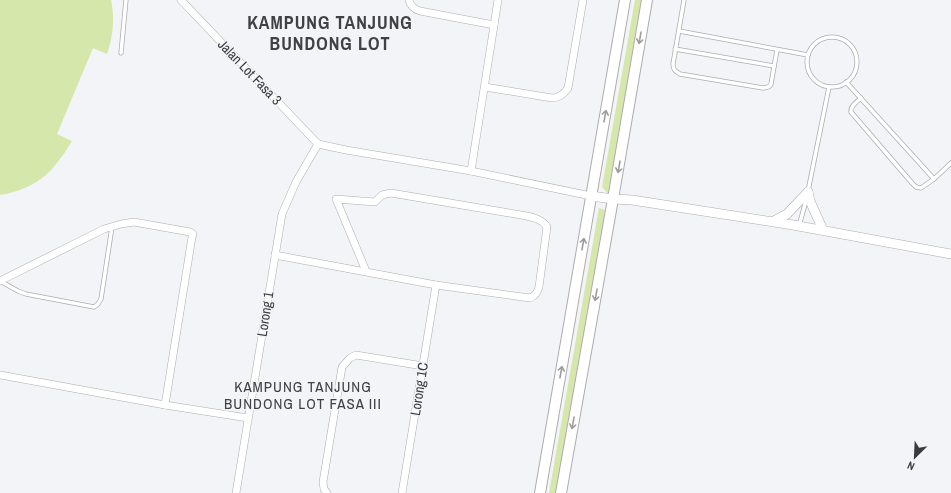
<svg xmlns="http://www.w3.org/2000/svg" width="951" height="493" font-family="'Archivo Narrow',sans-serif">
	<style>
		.green { fill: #d5e7aa }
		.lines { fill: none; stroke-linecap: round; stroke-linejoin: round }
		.service-casing { stroke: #adadb0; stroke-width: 5 }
		.minor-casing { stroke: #adadb0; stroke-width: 8 }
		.tertiary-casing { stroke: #adadb0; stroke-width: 10 }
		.secondary-casing { stroke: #adadb0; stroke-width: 12 }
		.service { stroke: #fff; stroke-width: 3.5 }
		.minor { stroke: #fff; stroke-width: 7 }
		.tertiary { stroke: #fff; stroke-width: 9 }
		.secondary { stroke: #fff; stroke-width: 10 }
		.oneway { stroke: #9d9d9e }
		.labels { text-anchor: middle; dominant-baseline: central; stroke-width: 3; stroke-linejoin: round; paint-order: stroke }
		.street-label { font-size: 14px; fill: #3b3b3d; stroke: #f3f4f7 }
		.neighbourhood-label { font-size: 15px; letter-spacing: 1px; fill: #414144; stroke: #f3f4f7 }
		.district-label { font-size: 18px; font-weight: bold; letter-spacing: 1px; fill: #414144; stroke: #f3f4f7 }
	</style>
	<rect width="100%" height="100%" fill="#f3f4f7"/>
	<!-- green -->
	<g class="green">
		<path d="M0,0H111C115,19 113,36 107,54L93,48L57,134L72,141C67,149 62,157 56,164C44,181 21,192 0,195Z"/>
		<polygon points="635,0 646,0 611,197 602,187"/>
		<polygon points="599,208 608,211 559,493 549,493"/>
	</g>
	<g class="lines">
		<defs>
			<g id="service">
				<path d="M684,0L673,64C673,70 675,71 680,74L763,88C767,87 770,88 771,84L777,50"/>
				<polyline points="679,31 808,55"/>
				<circle cx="832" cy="62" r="25"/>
				<polyline points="675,49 774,66"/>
				<polyline points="121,53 126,0"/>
				<polyline points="846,82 934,179 951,163"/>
				<path d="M861,98C857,102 850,106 851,112L912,183L916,187L921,188L934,179"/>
				<polyline points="808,191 829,87"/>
				<polyline points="799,226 807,197"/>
				<polyline points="0,281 18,291 26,294 94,307 98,304 101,299 112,227"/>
			</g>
			<g id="minor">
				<polyline points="181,0 318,144"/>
				<path d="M409,0C410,6 414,9 420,11L494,25"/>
				<path d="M485,87L552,98C559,98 564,94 568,88L583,0"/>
				<polyline points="318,144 346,150 471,171 591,196"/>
				<polyline points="471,171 498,0"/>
				<path d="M275,255L436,285L530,298C536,295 537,293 539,287L547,227C543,220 535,218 527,216L391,193L382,195L375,202L336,199L366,271"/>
				<polyline points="0,281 104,229 121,224 134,222 190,232 193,234 192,237 165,405"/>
				<polyline points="0,375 165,405 248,418"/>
				<polyline points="236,493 282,214 296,182 318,144"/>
				<polyline points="327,493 324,489 323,482 342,367 350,358 356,355 423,366"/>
				<polyline points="402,493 436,285"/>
			</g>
			<g id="tertiary">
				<polyline points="808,192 810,201 823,230"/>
				<polyline points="591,196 613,199 632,200 793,225 951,254"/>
				<polyline points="774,221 787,214 808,192"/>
			</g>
			<g id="secondary">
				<polyline points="540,493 625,0"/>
				<polyline points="561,493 613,199 647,0"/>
			</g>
		</defs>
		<!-- service casing -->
		<use href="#service" class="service-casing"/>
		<!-- minor casing -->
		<use href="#minor" class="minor-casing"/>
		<!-- tertiary casing -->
		<use href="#tertiary" class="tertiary-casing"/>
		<!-- secondary casing -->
		<use href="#secondary" class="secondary-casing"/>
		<!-- service -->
		<use href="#service" class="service"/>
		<!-- minor -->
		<use href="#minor" class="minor"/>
		<!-- tertiary -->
		<use href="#tertiary" class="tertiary"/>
		<!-- secondary -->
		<use href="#secondary" class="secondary"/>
	</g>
	<!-- one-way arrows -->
	<defs><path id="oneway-shaft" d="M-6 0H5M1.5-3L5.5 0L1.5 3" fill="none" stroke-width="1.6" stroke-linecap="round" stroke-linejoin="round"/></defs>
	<g class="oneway">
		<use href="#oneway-shaft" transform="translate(640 38) rotate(100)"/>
		<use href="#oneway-shaft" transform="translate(605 116) rotate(-80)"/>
		<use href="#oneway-shaft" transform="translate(619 167) rotate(100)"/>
		<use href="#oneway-shaft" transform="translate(583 244) rotate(-80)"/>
		<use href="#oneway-shaft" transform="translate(596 295) rotate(100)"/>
		<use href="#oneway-shaft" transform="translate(561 372) rotate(-80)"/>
		<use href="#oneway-shaft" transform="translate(573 423) rotate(100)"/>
	</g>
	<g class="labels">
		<!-- street labels -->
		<g class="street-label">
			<text transform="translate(250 72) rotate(46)">Jalan Lot Fasa 3</text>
			<text transform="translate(265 314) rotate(-81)">Lorong 1</text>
			<text transform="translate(419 389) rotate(-81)">Lorong 1C</text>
		</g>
		<!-- neighbourhood labels -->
		<g class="neighbourhood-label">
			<text x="303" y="386">KAMPUNG TANJUNG<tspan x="303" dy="17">BUNDONG LOT FASA III</tspan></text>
		</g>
		<!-- district labels -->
		<g class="district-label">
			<text x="330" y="22">KAMPUNG TANJUNG<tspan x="330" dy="21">BUNDONG LOT</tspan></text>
		</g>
	</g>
	<!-- north arrow -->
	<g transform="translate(915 457) rotate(204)" stroke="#f3f4f7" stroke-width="3" paint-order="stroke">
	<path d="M0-3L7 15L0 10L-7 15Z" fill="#3b3b3d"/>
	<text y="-6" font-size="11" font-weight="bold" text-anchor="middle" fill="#3b3b3d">N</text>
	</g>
</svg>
